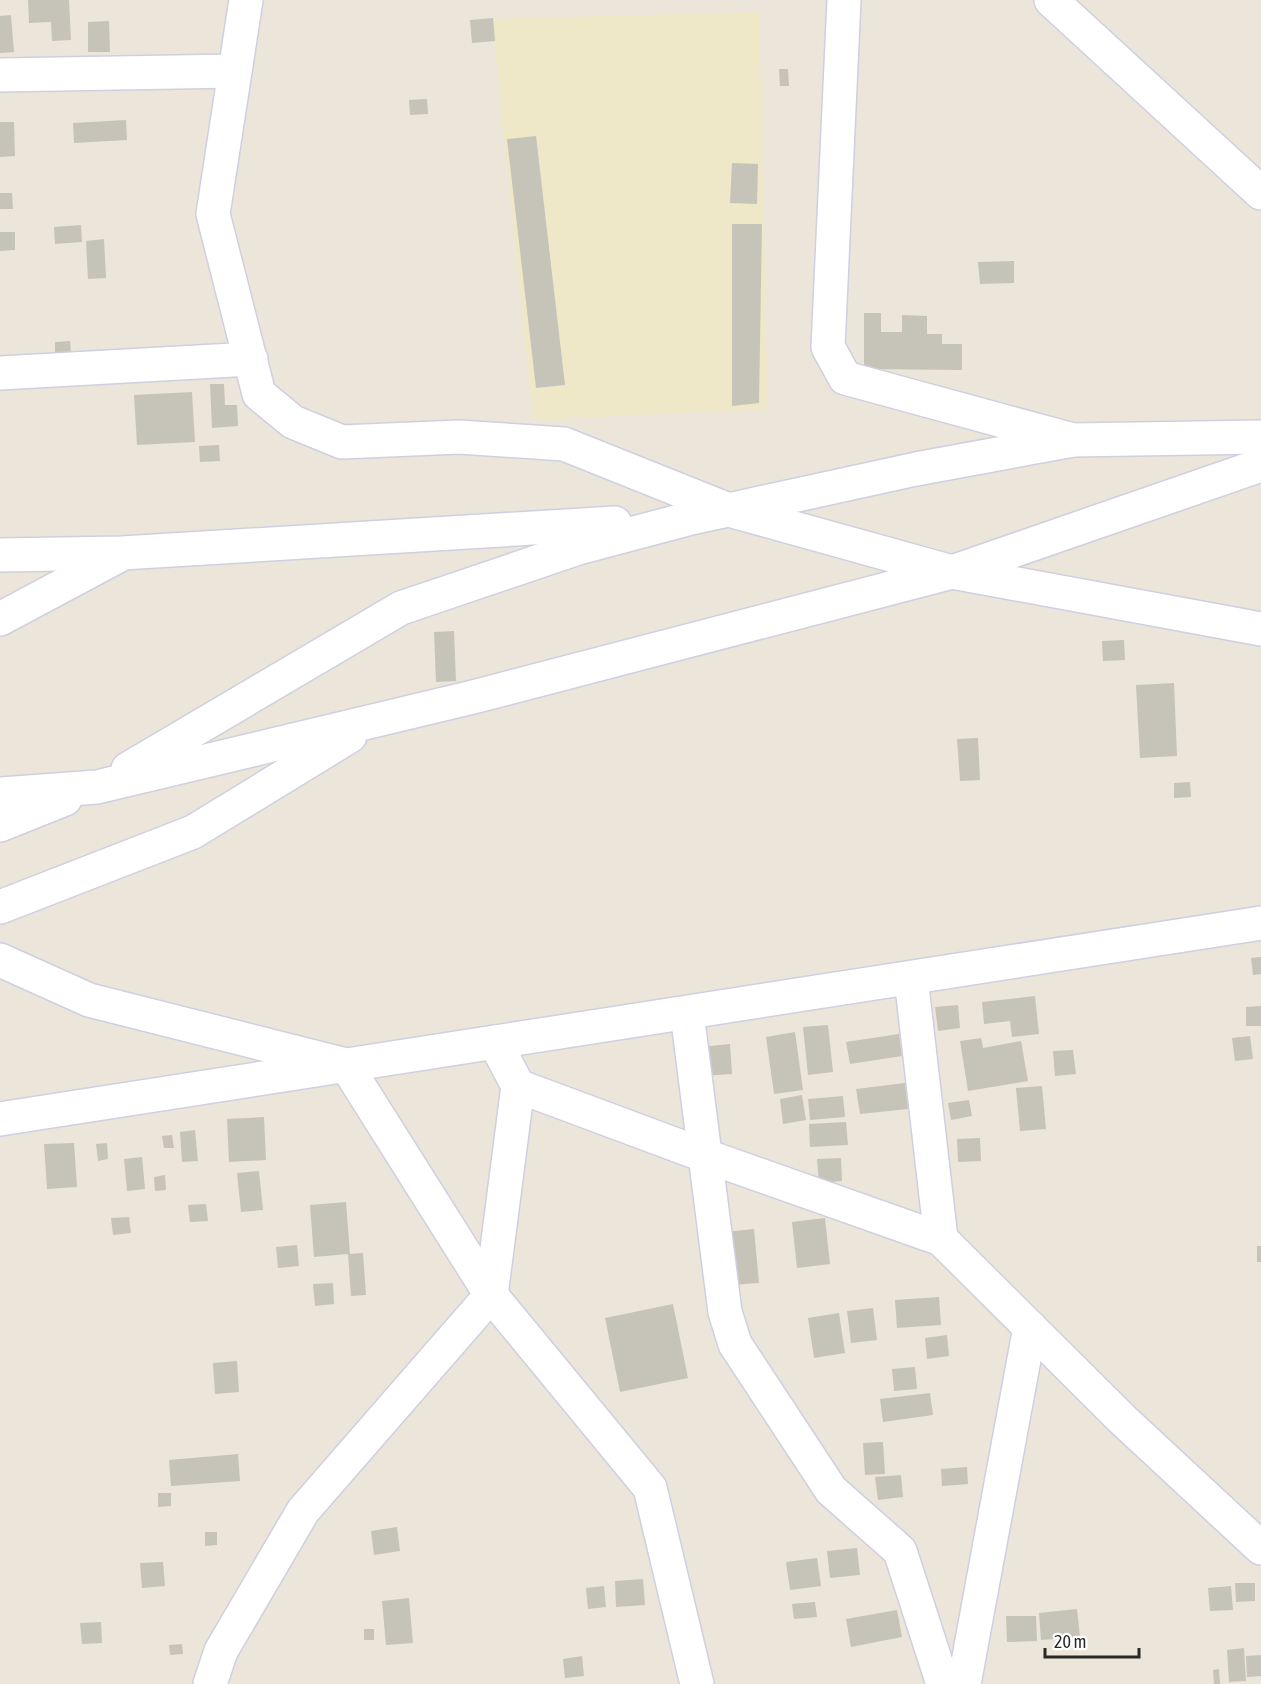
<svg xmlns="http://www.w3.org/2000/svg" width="1261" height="1684" font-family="'Asap Condensed',sans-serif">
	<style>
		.education { fill: #eee7c8 }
		.building { fill: #c6c3b9 }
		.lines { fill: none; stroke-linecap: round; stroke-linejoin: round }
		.minor-casing { stroke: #cfcfe2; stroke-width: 36 }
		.minor { stroke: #fff; stroke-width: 33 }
	</style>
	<rect width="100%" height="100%" fill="#ebe6d9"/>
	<!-- education -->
	<polygon class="education" points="759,12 768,409 533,420 492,19"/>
	<!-- building -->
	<g class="building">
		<polygon points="28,0 69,0 71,40 52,41 51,22 29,23"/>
		<polygon points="11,15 14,52 0,53 0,16"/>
		<polygon points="493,18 495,41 472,43 470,20"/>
		<polygon points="109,21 110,52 88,52 88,22"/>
		<polygon points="779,69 788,69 789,86 780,86"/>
		<polygon points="427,99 428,114 410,115 409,100"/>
		<polygon points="126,120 127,140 74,143 73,123"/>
		<polygon points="0,122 14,122 15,156 0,157"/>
		<polygon points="536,136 565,385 536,388 507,139"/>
		<polygon points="732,163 758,164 757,204 730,203"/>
		<polygon points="0,193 12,193 13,209 0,209"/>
		<polygon points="732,224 762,224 759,403 732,406"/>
		<polygon points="81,225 82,242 55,244 54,227"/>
		<polygon points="0,232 15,232 15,250 0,251"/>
		<polygon points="104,239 106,278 88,279 86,241"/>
		<polygon points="1014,261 1014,283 980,284 978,262"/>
		<polygon points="864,313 881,313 881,332 902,332 902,315 927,316 927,334 942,334 942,344 962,344 962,370 864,369"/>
		<polygon points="70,341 71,353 55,354 55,342"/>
		<polygon points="210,384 224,384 225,405 237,405 238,426 212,428"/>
		<polygon points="192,392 195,442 137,445 134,395"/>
		<polygon points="219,445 220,461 200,462 199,446"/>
		<polygon points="454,631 456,681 436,682 434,632"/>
		<polygon points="1124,640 1125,660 1103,661 1102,641"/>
		<polygon points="1174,683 1177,756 1140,758 1136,685"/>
		<polygon points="978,738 980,780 960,781 957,739"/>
		<polygon points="1190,782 1191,797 1174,798 1174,783"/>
		<polygon points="1261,957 1261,974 1253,975 1251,958"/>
		<polygon points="1035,996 1039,1034 1012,1037 1010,1021 984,1024 982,1002"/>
		<polygon points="958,1005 960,1028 938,1031 935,1007"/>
		<polygon points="1261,1006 1261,1026 1246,1026 1246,1007"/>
		<polygon points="828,1025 833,1072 808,1075 803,1027"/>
		<polygon points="795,1032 803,1090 774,1094 766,1037"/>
		<polygon points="899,1034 902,1056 850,1064 846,1042"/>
		<polygon points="1250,1036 1253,1059 1235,1061 1232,1038"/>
		<polygon points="981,1038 983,1048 1021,1041 1028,1081 968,1091 960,1041"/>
		<polygon points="730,1044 732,1074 702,1076 700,1047"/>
		<polygon points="1073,1050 1076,1074 1055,1076 1053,1051"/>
		<polygon points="905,1083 908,1109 860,1114 856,1089"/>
		<polygon points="1042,1086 1046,1129 1020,1131 1016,1088"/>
		<polygon points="802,1095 806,1120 783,1124 780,1099"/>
		<polygon points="843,1096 845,1117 810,1120 808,1099"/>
		<polygon points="969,1100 972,1116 951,1120 948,1103"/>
		<polygon points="264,1117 266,1160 229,1162 227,1119"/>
		<polygon points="846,1122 848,1145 810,1147 809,1124"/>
		<polygon points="195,1130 198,1161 182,1162 180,1132"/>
		<polygon points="172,1135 174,1148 164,1148 162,1136"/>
		<polygon points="980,1138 981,1161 958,1162 957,1139"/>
		<polygon points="74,1143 77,1187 47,1189 44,1144"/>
		<polygon points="107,1143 108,1159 98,1161 96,1144"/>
		<polygon points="142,1157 145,1189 127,1191 124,1159"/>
		<polygon points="841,1158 842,1181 819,1183 817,1159"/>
		<polygon points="259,1171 263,1210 241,1212 237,1173"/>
		<polygon points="165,1175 166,1190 155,1191 154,1177"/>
		<polygon points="346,1202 350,1254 363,1253 366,1295 351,1296 348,1254 314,1257 310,1205"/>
		<polygon points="206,1204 208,1221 190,1222 188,1205"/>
		<polygon points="129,1217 131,1233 113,1235 111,1218"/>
		<polygon points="825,1218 830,1264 797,1268 792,1222"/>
		<polygon points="754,1229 759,1283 731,1285 726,1232"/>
		<polygon points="297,1245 299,1266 278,1268 276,1247"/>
		<rect x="1257" y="1246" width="4" height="16"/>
		<polygon points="333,1283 334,1304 315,1306 313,1284"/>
		<polygon points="939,1297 941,1325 897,1328 895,1300"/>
		<polygon points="673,1304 688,1378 620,1392 605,1318"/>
		<polygon points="873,1308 877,1340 851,1343 847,1311"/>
		<polygon points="839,1313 845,1353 814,1358 808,1318"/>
		<polygon points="947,1335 949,1356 927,1359 925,1338"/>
		<polygon points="237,1361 239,1392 215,1394 213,1363"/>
		<polygon points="915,1367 917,1389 894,1391 892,1369"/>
		<polygon points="930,1393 933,1415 883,1422 880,1399"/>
		<polygon points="883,1442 885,1474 865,1475 863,1443"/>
		<polygon points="238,1454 240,1481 171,1486 169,1460"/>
		<polygon points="967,1467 968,1484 942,1486 941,1469"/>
		<polygon points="901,1475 903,1497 878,1500 875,1477"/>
		<polygon points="158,1493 171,1493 171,1506 158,1507"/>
		<polygon points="397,1527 400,1551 374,1555 371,1531"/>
		<polygon points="205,1532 217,1532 217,1545 205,1546"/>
		<polygon points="857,1548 860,1575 830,1578 827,1551"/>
		<polygon points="817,1558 821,1586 790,1590 786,1562"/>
		<polygon points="163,1562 165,1586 142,1588 140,1563"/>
		<polygon points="643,1579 645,1605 616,1607 615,1581"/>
		<polygon points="1235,1583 1255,1583 1255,1601 1236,1602"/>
		<polygon points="604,1586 606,1607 588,1609 586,1588"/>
		<polygon points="1231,1586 1233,1610 1210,1611 1208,1588"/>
		<polygon points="409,1598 413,1643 386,1645 382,1601"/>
		<polygon points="815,1602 817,1617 794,1619 792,1604"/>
		<polygon points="1077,1609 1080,1637 1041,1640 1039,1613"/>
		<polygon points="897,1610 902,1637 851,1647 846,1619"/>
		<polygon points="1006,1616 1036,1616 1037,1641 1007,1642"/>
		<polygon points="101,1622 102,1643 82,1644 80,1623"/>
		<rect x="364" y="1629" width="10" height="11"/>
		<polygon points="182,1644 183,1654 170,1655 169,1645"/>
		<polygon points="1244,1648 1246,1681 1229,1682 1227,1650"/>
		<polygon points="1261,1655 1261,1676 1247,1677 1246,1656"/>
		<polygon points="582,1656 584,1676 565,1678 563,1659"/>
		<polygon points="1219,1669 1220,1684 1214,1684 1213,1670"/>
	</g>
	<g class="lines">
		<defs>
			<g id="minor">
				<polyline points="246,0 213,214 259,394 293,422 342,442 459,437 564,444 729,510 952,572 1261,629"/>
				<polyline points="844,0 828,347 845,378 1073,440 1261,437"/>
				<polyline points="1051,0 1261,193"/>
				<polyline points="0,75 235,71"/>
				<polyline points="0,373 251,359"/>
				<polyline points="0,555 122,553 615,523"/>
				<polyline points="0,619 118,556"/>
				<polyline points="128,769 401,608 578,548 687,519 916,469 1073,440"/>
				<polyline points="0,794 97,787 473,697 952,572 1261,465"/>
				<polyline points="0,825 65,799"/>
				<polyline points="0,907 193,832 350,736"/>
				<polyline points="0,960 89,1000 346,1065 491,1295 650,1488 697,1684"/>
				<polyline points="911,978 941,1239 1122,1419 1261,1548"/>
				<polyline points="687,1013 725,1312 735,1344 831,1490 900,1551 943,1684"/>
				<polyline points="518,1086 706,1156 941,1239"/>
				<polyline points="0,1119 1261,923"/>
				<polyline points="210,1684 221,1651 303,1511 491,1295 518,1086 495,1042"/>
				<polyline points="964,1684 1030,1327"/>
			</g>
		</defs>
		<!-- minor casing -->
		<use href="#minor" class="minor-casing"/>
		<!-- minor -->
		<use href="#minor" class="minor"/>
	</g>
	<!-- scale -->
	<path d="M1045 1648v9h94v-9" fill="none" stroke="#282828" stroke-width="3"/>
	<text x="1054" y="1648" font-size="18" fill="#282828" stroke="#ffffff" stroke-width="4.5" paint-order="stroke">20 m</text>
</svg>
